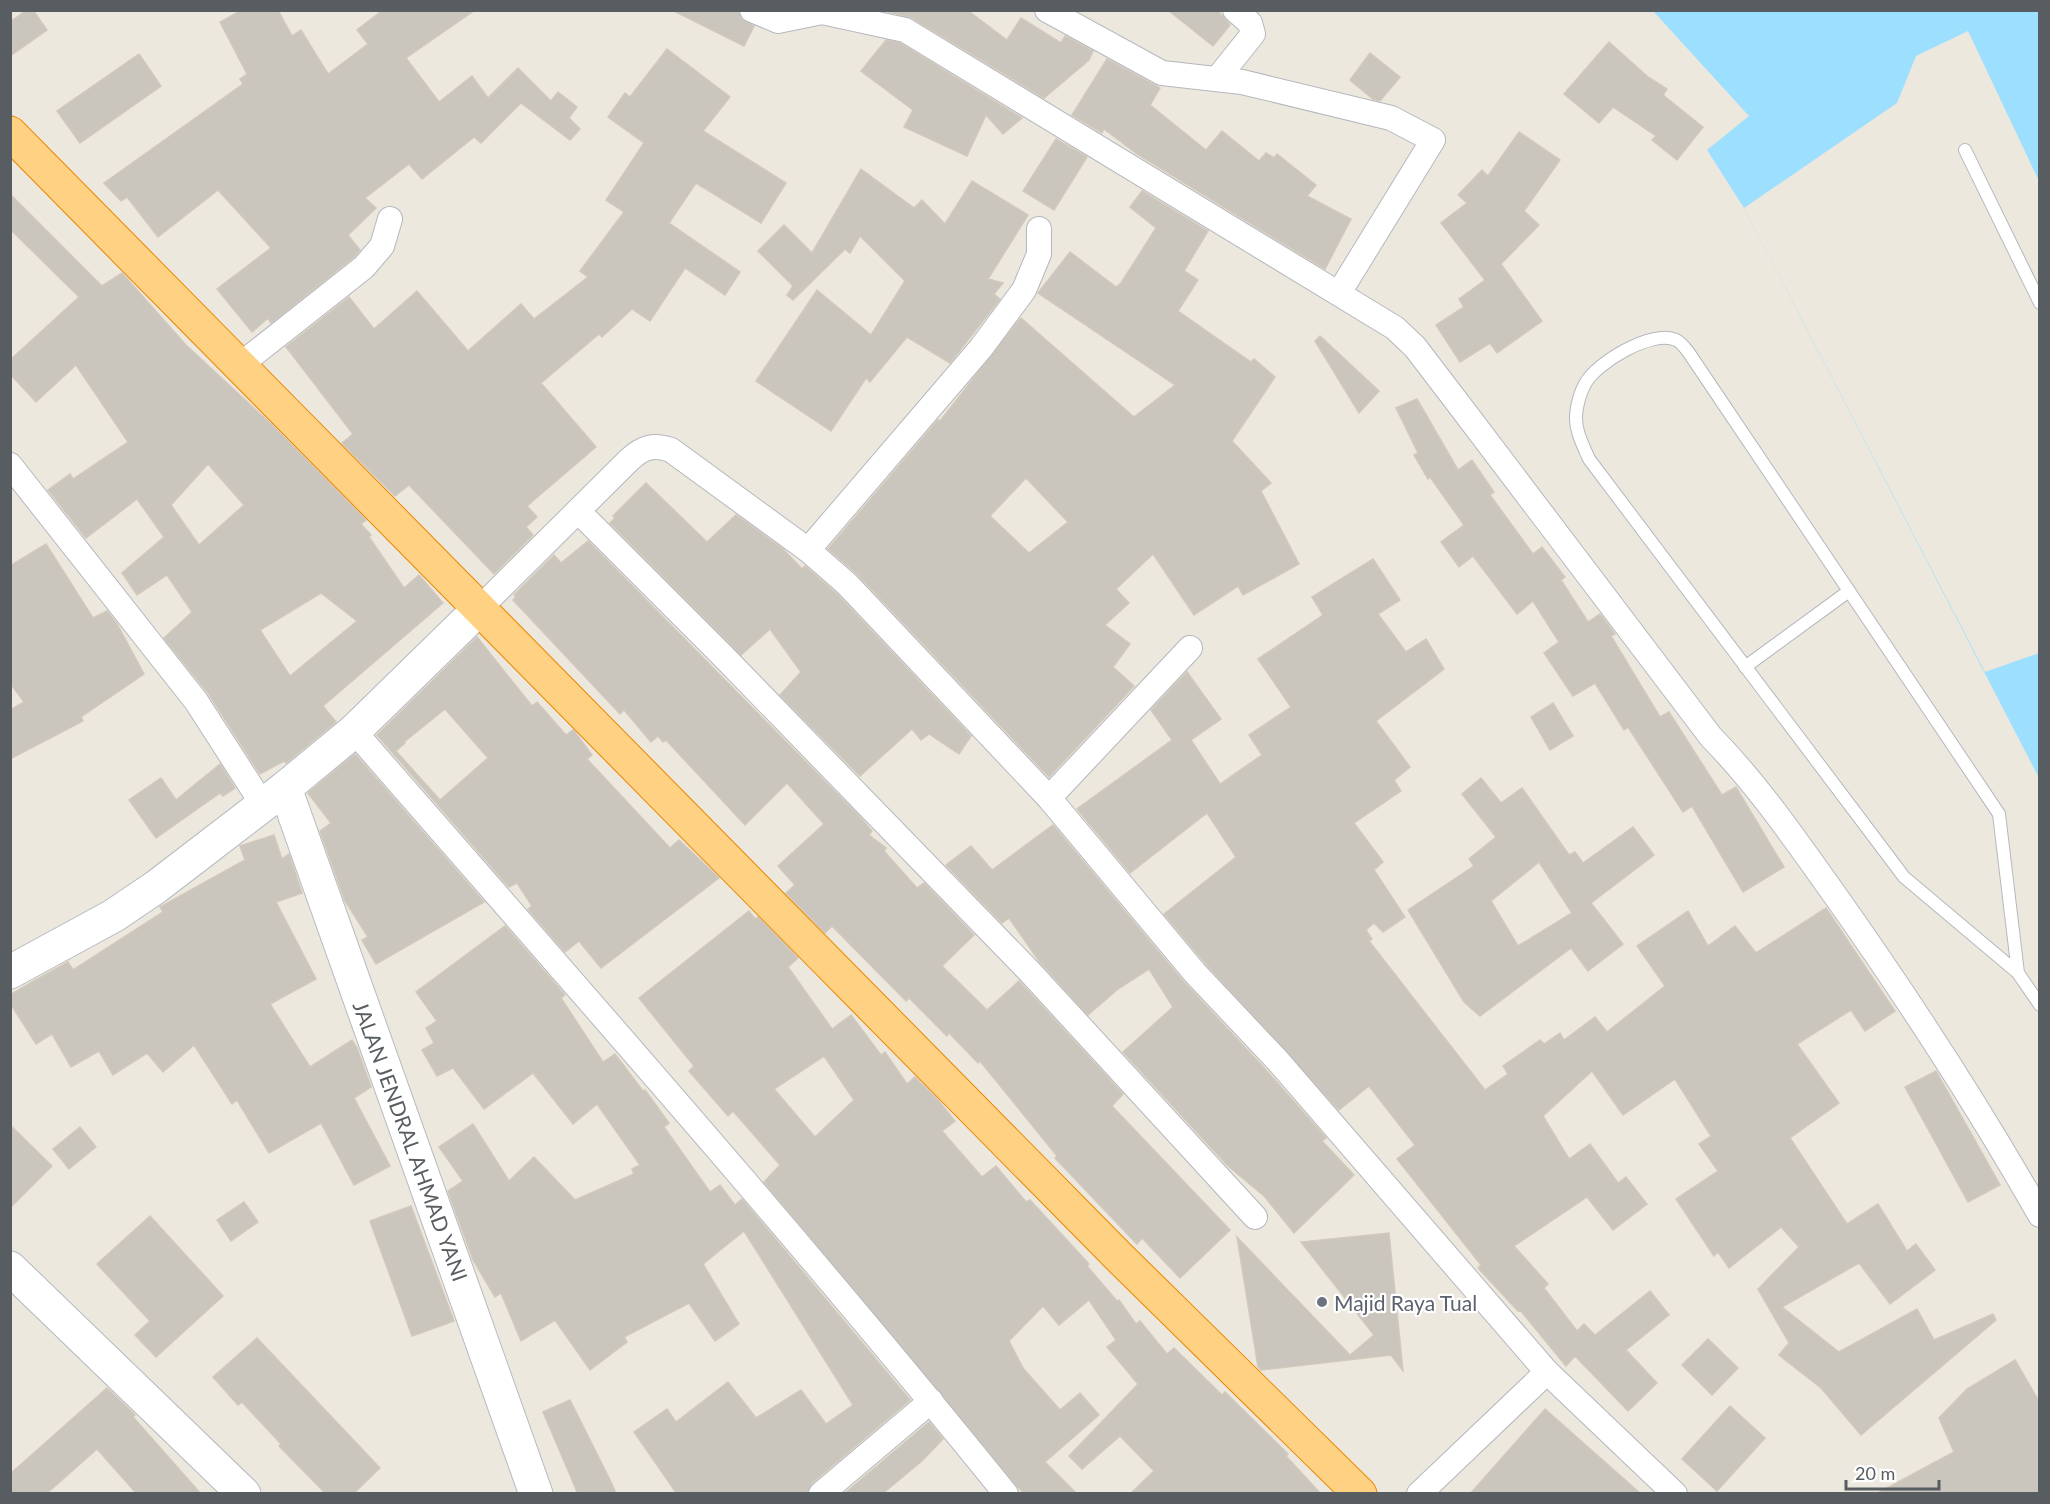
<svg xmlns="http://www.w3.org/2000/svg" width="2050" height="1504" font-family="Lato,sans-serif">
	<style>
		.water { fill: #9cdfff }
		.pier { fill: #ede8de }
		.building { fill: #cac5bd; stroke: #d2c8bc; stroke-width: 1.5; fill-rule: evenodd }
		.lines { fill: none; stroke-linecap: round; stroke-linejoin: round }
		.lane-casing { stroke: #b4b8bd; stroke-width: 14 }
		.street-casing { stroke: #b4b8bd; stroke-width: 26 }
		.secondary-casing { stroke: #b4babf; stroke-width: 35 }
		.highway-casing { stroke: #eb8600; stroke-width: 35 }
		.lane { stroke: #fff; stroke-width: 12 }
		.street { stroke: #fff; stroke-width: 24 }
		.secondary { stroke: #fff; stroke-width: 33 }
		.highway { stroke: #ffd183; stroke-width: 33 }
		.worship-dot { fill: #6b7280; stroke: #fff; stroke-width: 2 }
		.labels { text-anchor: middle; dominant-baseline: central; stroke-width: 4.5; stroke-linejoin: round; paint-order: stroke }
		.street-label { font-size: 21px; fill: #575d61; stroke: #fff }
		.worship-label { font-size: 21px; fill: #5b616d; stroke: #fff; text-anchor: start }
	</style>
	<rect width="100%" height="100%" fill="#ede8de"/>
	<!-- water -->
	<polygon class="water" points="1653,11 2039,11 2039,778 1744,208 1707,150 1749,116"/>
	<!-- pier -->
	<polygon class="pier" points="1968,31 2039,181 2039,653 1985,672 1744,208 1897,103 1916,56"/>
	<!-- building -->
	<g class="building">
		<polygon points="27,10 33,10 47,30 10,56 10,22"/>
		<polygon points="242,10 278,10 292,36 301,30 328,74 368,44 357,30 383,10 475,10 406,58 439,102 472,76 488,98 518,68 551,101 558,92 577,107 569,118 580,129 570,140 521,103 481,143 474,137 422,179 409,164 365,198 376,208 348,235 360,250 354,257 271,323 268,318 252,332 217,289 271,248 218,190 158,237 127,197 121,201 104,183 243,84 240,79 247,74 220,22"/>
		<polygon points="672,10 738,10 741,19 754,26 744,46"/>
		<polygon points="882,10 967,10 1007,40 1021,18 1061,43 1065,36 1093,51 1089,60 1044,98 912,18"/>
		<polygon points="1168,10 1217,10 1230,25 1213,46"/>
		<polygon points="886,40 900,43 1022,118 1003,134 986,115 967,156 904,127 913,110 861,71"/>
		<polygon points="1609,42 1648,77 1667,89 1663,95 1703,127 1677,160 1652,140 1656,136 1613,107 1599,123 1564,94"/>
		<polygon points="667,49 730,97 703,131 786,183 761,223 696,183 669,223 740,272 725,295 685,268 650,321 632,309 602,337 599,334 541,383 596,447 527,506 537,517 526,527 533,535 494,574 409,485 395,496 342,443 353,434 286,347 349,297 374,329 417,291 468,351 521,304 534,319 588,277 580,271 624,212 606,200 644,143 608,117 625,93 630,97"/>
		<polygon points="1370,53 1400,77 1380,101 1373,99 1350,80"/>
		<polygon points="139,54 161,86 80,143 57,111"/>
		<polygon points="1107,59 1160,88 1150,105 1206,150 1222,131 1259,161 1266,153 1274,158 1277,154 1316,185 1307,196 1351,219 1325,269 1137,154 1104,129 1102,133 1072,115"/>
		<polygon points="1519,132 1560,160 1524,211 1539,225 1501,264 1542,321 1497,353 1490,343 1460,362 1436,325 1464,307 1459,299 1485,280 1441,223 1467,203 1458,195 1482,170 1488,176"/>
		<polygon points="1056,139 1087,157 1054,210 1023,191"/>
		<polygon points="861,169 914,208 922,200 945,224 972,181 1028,215 988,279 1003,283 994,294 1000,299 950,363 907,337 870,382 866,378 831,431 756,381 817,290 871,335 905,281 860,236 850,253 845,249 793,300 787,295 793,286 758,251 784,225 812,253"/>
		<path d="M1142,191L1208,231L1184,271L1198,280L1178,311L1251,362L1254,359L1275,377L1232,441L1271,483L1261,491L1299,564L1243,595L1238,586L1194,615L1153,554L1116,589L1129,603L1105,625L1130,644L1113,667L1134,686L1049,777L857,574L828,549L938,420L940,421L1021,318L1134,417L1175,385L1038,293L1070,252L1116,287L1121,283L1156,228L1130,207ZM1026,478L1068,522L1029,553L990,516Z"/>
		<path d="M10,194L102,286L122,273L186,345L271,424L366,520L361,524L371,535L369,537L404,588L419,575L443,603L323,706L336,722L286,763L284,761L260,774L208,693L164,638L192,612L167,575L137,595L122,573L164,537L137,499L86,538L48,490L70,474L73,479L128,442L76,365L36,402L10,374V360L79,297L10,229ZM208,464L244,505L199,545L171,505ZM321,593L357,621L290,676L260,630Z"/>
		<polygon points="1320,336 1379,391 1359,413 1315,341"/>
		<polygon points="1417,399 1458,470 1472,460 1494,492 1490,495 1533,554 1542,547 1565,577 1561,580 1588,622 1600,614 1615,634 1611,636 1660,717 1669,712 1722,795 1736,787 1784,867 1743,892 1692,806 1683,812 1628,727 1624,730 1595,683 1573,696 1544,653 1559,642 1533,601 1517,614 1473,556 1459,567 1441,542 1464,525 1430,477 1428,479 1414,455 1418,453 1396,408"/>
		<polygon points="646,483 707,542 736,515 783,549 802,569 805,566 837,594 971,736 959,754 929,734 921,740 912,729 860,776 780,695 801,672 770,629 741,655 610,523 615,518 613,516"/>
		<polygon points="588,541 859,816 872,831 869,835 886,848 884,851 917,888 924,883 974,935 942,966 987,1010 1019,981 1123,1094 1112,1106 1230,1230 1180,1278 1142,1238 1137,1244 1055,1158 1057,1156 980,1061 978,1063 949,1033 947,1036 909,998 906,1001 832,926 825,933 786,893 795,885 778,866 824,824 787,783 745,825 666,740 663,742 658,736 651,742 624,710 620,714 513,600 516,597 514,595 554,555 561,563"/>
		<polygon points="46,544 93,618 107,611 117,624 144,674 81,717 83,721 10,759 10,710 24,702 10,683 10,566"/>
		<polygon points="1373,559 1400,600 1378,614 1406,652 1426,639 1444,669 1376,721 1410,767 1394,780 1401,791 1354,823 1383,862 1374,870 1405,917 1383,932 1374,923 1366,930 1372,939 1369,941 1485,1090 1508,1074 1503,1066 1540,1040 1544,1044 1560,1033 1564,1040 1595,1017 1607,1032 1665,986 1637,946 1688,911 1708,946 1735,926 1756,953 1826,908 1895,1011 1865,1031 1851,1010 1797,1044 1839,1103 1790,1138 1847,1224 1878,1204 1907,1251 1916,1244 1935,1270 1890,1304 1859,1263 1782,1307 1839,1352 1917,1309 1934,1340 1993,1314 1996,1320 1861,1435 1821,1388 1779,1355 1789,1343 1758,1289 1799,1247 1781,1227 1729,1268 1718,1252 1714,1256 1676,1199 1718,1171 1699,1144 1711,1136 1675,1079 1623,1115 1592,1071 1543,1116 1569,1159 1590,1144 1618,1183 1626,1177 1647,1204 1613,1230 1587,1197 1514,1246 1548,1284 1544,1288 1577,1331 1584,1324 1595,1335 1650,1291 1669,1315 1626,1350 1657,1383 1628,1411 1575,1356 1566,1366 1520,1310 1518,1311 1478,1268 1481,1265 1397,1159 1415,1145 1369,1086 1339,1110 1206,964 1164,914 1236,857 1207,813 1130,873 1077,809 1172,740 1151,710 1187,672 1221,719 1191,740 1220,784 1262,755 1249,735 1291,707 1258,659 1323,615 1312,597"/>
		<path d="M477,637L532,706L537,702L566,735L573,730L575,732L592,755L587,759L670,848L679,840L719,878L601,968L579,941L565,952L528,909L532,906L517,883L509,887L377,735ZM445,709L488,758L440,800L396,751L405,743L404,742Z"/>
		<polygon points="1553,703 1573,736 1550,750 1531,717"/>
		<polygon points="355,754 484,902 376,964 362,940 368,937 345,901 320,831 331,823 308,793"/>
		<polygon points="220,764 235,788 223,796 220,793 156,838 129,800 161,778 176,800"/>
		<path d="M1481,778L1501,803L1522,788L1569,855L1575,852L1583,863L1633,827L1654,855L1591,903L1623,944L1588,971L1571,948L1480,1016L1464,1002L1408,910L1474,866L1469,859L1496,837L1462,794ZM1539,862L1572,913L1518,946L1491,901Z"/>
		<polygon points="1053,825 1184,982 1267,1071 1326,1138 1322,1141 1354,1175 1294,1233 1264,1196 1228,1166 1123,1052 1173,1007 1149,969 1118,989 1088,1015 1039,961 1009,918 1002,923 946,865 971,846 992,870"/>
		<polygon points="274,835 282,859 289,854 302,893 276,902 316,979 270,1004 310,1067 352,1040 357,1048 371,1087 354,1098 390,1166 354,1185 321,1123 269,1153 237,1100 232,1104 194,1045 163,1072 147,1053 113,1075 99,1051 71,1067 52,1034 36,1044 10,1003 10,995 32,982 68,962 73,970 163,912 160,907 245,860 240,846"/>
		<path d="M749,911L755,919L758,917L798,958L788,967L832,1029L851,1015L881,1055L885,1052L907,1084L915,1077L938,1100L955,1121L942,1131L982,1177L996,1166L1026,1202L1030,1200L1089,1264L1087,1266L1117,1301L1119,1300L1136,1324L1140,1321L1167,1354L1174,1348L1222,1395L1225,1392L1288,1454L1286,1456L1321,1494H1130L1154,1471L1120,1436L1082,1469L1069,1456L1138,1384L1107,1347L1116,1340L1089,1300L1059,1325L1043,1306L1009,1341L1023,1368L1060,1410L1080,1393L1099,1415L1045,1462L1077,1494H1025L1017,1486L764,1182L780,1165L733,1111L728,1116L689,1071L694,1066L639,998ZM824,1056L854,1100L815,1137L774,1089Z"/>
		<polygon points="505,926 565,995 561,998 603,1062 615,1054 643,1091 645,1090 669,1123 664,1127 710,1192 720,1185 735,1205 742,1199 910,1400 812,1483 807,1494 677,1494 634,1432 667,1409 676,1422 728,1382 756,1418 801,1390 826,1424 853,1405 744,1231 703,1264 739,1324 715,1341 689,1303 624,1337 627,1342 590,1370 555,1320 521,1341 501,1293 495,1297 473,1260 448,1191 463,1181 439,1147 473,1124 509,1181 534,1157 575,1200 634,1174 632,1169 640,1165 597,1104 573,1124 533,1073 484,1109 453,1068 437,1076 422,1050 434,1043 426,1028 437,1021 416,992"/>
		<polygon points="1936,1071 2000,1185 1968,1202 1905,1087"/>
		<polygon points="10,1125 52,1166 10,1208"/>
		<polygon points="80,1127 96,1147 69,1169 53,1149"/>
		<polygon points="244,1202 258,1222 231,1241 217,1220"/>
		<polygon points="411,1206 454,1321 412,1336 370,1221"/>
		<polygon points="150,1216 223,1296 156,1357 135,1335 150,1321 97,1264"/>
		<polygon points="1389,1233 1403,1371 1391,1355 1261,1370 1258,1367 1237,1237 1350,1355 1374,1335 1301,1242"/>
		<polygon points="257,1338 380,1468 353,1494 326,1494 279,1446 281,1444 242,1402 238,1405 213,1377"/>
		<polygon points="1708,1339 1738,1368 1712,1395 1682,1365"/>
		<polygon points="2015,1360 2040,1403 2040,1494 1876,1494 1954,1452 1939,1418 1967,1389"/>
		<polygon points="107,1388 135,1415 133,1417 201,1494 137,1494 97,1449 46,1494 10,1494 10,1474"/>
		<polygon points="570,1400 612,1484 616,1494 578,1494 543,1412"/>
		<polygon points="1730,1406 1765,1438 1717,1491 1682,1459"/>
		<polygon points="1545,1409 1641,1494 1470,1494"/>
		<polygon points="929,1422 943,1439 922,1461 882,1494 844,1494"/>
	</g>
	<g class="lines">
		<defs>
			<g id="lane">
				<polyline points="1965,150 2040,303"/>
				<polyline points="1745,667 1849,591"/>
				<path d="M2018,973L1999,814L1689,353C1686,349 1681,342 1676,340C1652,329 1596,363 1585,384C1580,393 1577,405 1576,415C1575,431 1583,445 1589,459L1904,877L2018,973L2040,1005"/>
			</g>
			<g id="street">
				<path d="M752,10L778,21L822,12L905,30L1395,328L1415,347L1454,398L1711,737C1759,786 1797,842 1837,898C1909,1000 1978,1106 2040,1215"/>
				<polyline points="1047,10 1162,73 1242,82 1391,118 1433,140 1339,293"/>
				<polyline points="1217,79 1253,34 1250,23 1235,10"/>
				<polyline points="240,365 364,267 382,246 390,219"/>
				<polyline points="10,465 196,701 263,805"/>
				<polyline points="578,511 723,656 1030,972 1255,1217"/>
				<polyline points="808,550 981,348 1024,290 1039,254 1039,229"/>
				<path d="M479,609L629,460C643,447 653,444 671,450L808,550L847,584L1049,798L1195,973L1278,1061L1547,1372L1419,1494"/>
				<path d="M354,731C573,983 796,1234 1006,1494"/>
				<polyline points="1049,798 1190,648"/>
				<polyline points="1547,1372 1675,1494"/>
				<polyline points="821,1494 931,1401"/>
			</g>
			<g id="secondary">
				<polyline points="285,788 536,1494"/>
				<polyline points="10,972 113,916 156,887 285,788 354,731 479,609"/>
				<polyline points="10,1268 244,1494"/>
			</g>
			<polyline id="highway" points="10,133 1119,1257 1360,1494"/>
		</defs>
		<!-- lane casing -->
		<use href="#lane" class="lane-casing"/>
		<!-- street casing -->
		<use href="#street" class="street-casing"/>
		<!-- secondary casing -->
		<use href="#secondary" class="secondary-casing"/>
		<!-- highway casing -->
		<use href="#highway" class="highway-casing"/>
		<!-- lane -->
		<use href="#lane" class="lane"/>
		<!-- street -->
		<use href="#street" class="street"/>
		<!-- secondary -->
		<use href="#secondary" class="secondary"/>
		<!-- highway -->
		<use href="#highway" class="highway"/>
	</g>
	<!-- markers -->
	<circle class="worship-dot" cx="1322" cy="1302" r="6"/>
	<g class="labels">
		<!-- street labels -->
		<g class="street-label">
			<text transform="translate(411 1141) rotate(70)">JALAN JENDRAL AHMAD YANI</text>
		</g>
		<!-- worship labels -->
		<g class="worship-label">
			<text x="1334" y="1302">Majid Raya Tual</text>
		</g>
	</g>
	<!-- border -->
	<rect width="2050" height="1504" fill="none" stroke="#575d61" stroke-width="24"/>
	<!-- scale -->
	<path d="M1846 1480v9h93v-9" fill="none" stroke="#575d61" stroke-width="3"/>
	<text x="1855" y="1480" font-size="18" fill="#575d61" stroke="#ffffff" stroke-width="4.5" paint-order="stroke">20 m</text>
</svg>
